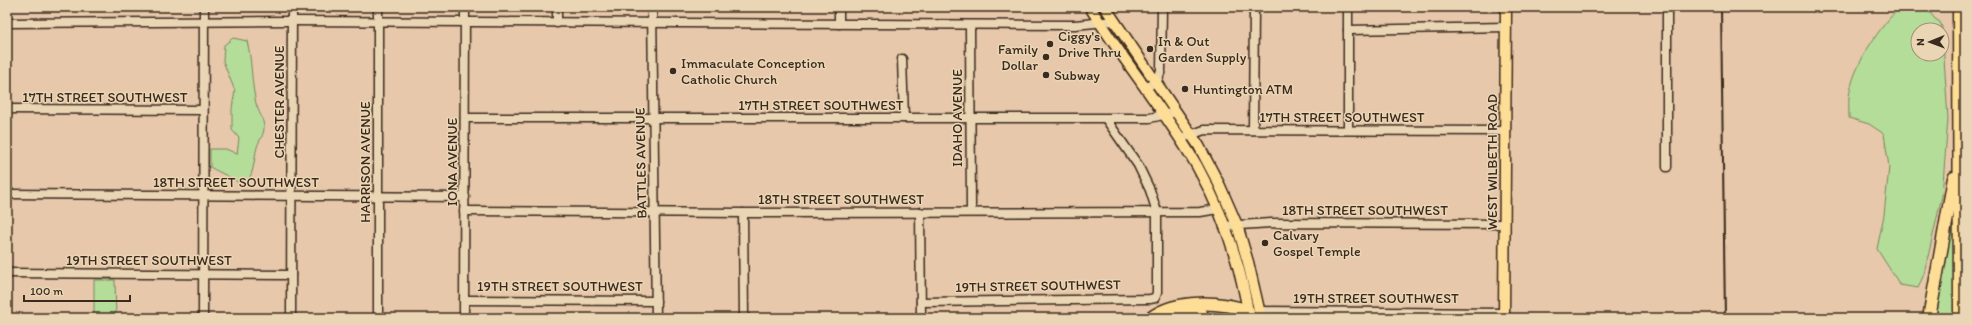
<svg xmlns="http://www.w3.org/2000/svg" width="1972" height="325" font-family="Itim,sans-serif">
	<style>
		.green { fill: #b4dd99; stroke: #78845c; fill-rule: evenodd }
		.lines { fill: none; stroke-linecap: round; stroke-linejoin: round }
		.minor-casing { stroke: #3b2a1e; stroke-width: 11 }
		.major-casing { stroke: #3b2a1e; stroke-width: 13 }
		.highway-casing { stroke: #3b2a1e; stroke-width: 15 }
		.minor { stroke: #ead5b4; stroke-width: 8 }
		.major { stroke: #fedd96; stroke-width: 10 }
		.highway { stroke: #fedd96; stroke-width: 12 }
		.rail { stroke: #3b2a1e; stroke-width: 2 }
		.poi-dot { fill: #3b2a1e; stroke: #ead5b4; stroke-width: 1.5 }
		.labels { text-anchor: middle; dominant-baseline: central; stroke-width: 3; stroke-linejoin: round; paint-order: stroke }
		.poi-label { font-size: 14px; fill: #3b2a1e; stroke: #ead5b4; text-anchor: start }
		.street-label { font-size: 14px; fill: #3b2a1e; stroke: #ead5b4 }
	</style>
	<rect width="100%" height="100%" fill="#e7c8aa"/>
	<filter id="ink" filterUnits="userSpaceOnUse"><feTurbulence type="fractalNoise" baseFrequency=".025" numOctaves="2"/><feDisplacementMap in="SourceGraphic" scale="8" xChannelSelector="R" yChannelSelector="G"/><feConvolveMatrix kernelMatrix="1 2 1 2 8 2 1 2 1" color-interpolation-filters="sRGB"/></filter>
	<g filter="url(#ink)">
		<!-- green -->
		<g class="green">
			<path d="M1900,7H1926L1935,19L1940,22L1942,27L1948,119L1942,196L1924,274L1918,288L1900,285L1877,249L1884,215L1889,167L1884,134L1869,124L1849,118C1849,109 1848,98 1850,90C1857,60 1879,28 1900,7ZM1918,30H1942V54H1918Z"/>
			<path d="M233,38L247,41C252,60 251,79 255,98C256,109 263,116 264,127C264,136 259,140 257,147C253,162 255,175 243,187C234,177 221,174 210,167V149H226L237,154L239,138L232,130V108L235,91L223,61L224,45Z"/>
			<polygon points="1955,222 1954,318 1933,318 1950,223"/>
			<polygon points="94,280 115,280 116,318 94,318"/>
		</g>
		<g class="lines">
			<defs>
				<g id="minor">
					<polyline points="557,7 557,23"/>
					<polyline points="652,7 656,318"/>
					<polyline points="7,23 292,21 1075,25 1114,21"/>
					<polyline points="839,24 839,7"/>
					<polyline points="970,25 971,212"/>
					<polyline points="1348,30 1506,27"/>
					<polyline points="902,59 904,118"/>
					<polyline points="1145,89 1158,79 1161,70 1162,7"/>
					<polyline points="7,109 203,110"/>
					<polyline points="465,118 1150,118 1176,112"/>
					<polyline points="1253,130 1254,7"/>
					<polyline points="1348,130 1348,7"/>
					<polyline points="1180,139 1204,130 1506,131"/>
					<polyline points="1667,167 1667,7"/>
					<polyline points="7,194 465,197"/>
					<polyline points="464,211 743,213 1200,212 1218,209"/>
					<polyline points="920,212 921,318"/>
					<polyline points="743,213 744,318"/>
					<polyline points="1224,226 1271,223 1505,224"/>
					<polyline points="7,273 291,275"/>
					<polyline points="464,300 656,301"/>
					<polyline points="921,302 1150,299 1155,298 1157,293 1157,212 1150,190 1138,165 1106,119"/>
					<polyline points="1260,311 1504,313"/>
					<polyline points="203,318 204,7"/>
					<polyline points="291,318 292,7"/>
					<polyline points="378,318 378,7"/>
					<polyline points="464,318 465,7"/>
				</g>
				<g id="major">
					<path d="M1090,7C1123,61 1165,110 1197,166C1223,213 1241,265 1249,318"/>
					<polyline points="1105,7 1199,146 1220,186 1237,225 1248,262 1261,318"/>
					<polyline points="1504,318 1506,7"/>
				</g>
				<g id="highway">
					<polyline points="1959,7 1960,318"/>
					<path d="M1151,318C1176,299 1220,301 1248,311"/>
					<polyline points="1166,318 1174,315 1201,313"/>
					<polyline points="1929,318 1954,178"/>
				</g>
			</defs>
			<!-- minor casing -->
			<use href="#minor" class="minor-casing"/>
			<!-- major casing -->
			<use href="#major" class="major-casing"/>
			<!-- highway casing -->
			<use href="#highway" class="highway-casing"/>
			<!-- minor -->
			<use href="#minor" class="minor"/>
			<!-- major -->
			<use href="#major" class="major"/>
			<!-- highway -->
			<use href="#highway" class="highway"/>
			<!-- rail -->
			<polyline class="rail" points="1721,7 1725,318"/>
		</g>
	</g>
	<!-- markers -->
	<g class="poi-dot">
		<circle cx="1050" cy="44" r="4"/>
		<circle cx="1150" cy="49" r="4"/>
		<circle cx="1046" cy="57" r="4"/>
		<circle cx="673" cy="71" r="4"/>
		<circle cx="1046" cy="75" r="4"/>
		<circle cx="1185" cy="89" r="4"/>
		<circle cx="1265" cy="243" r="4"/>
	</g>
	<g class="labels">
		<!-- poi labels -->
		<g class="poi-label">
			<text x="1058" y="36">Ciggy's<tspan x="1058" dy="16">Drive Thru</tspan></text>
			<text x="1158" y="41">In &amp; Out<tspan x="1158" dy="16">Garden Supply</tspan></text>
			<text x="1038" y="49" text-anchor="end">Family<tspan x="1038" dy="16">Dollar</tspan></text>
			<text x="681" y="63">Immaculate Conception<tspan x="681" dy="16">Catholic Church</tspan></text>
			<text x="1054" y="75">Subway</text>
			<text x="1193" y="89">Huntington ATM</text>
			<text x="1273" y="235">Calvary<tspan x="1273" dy="16">Gospel Temple</tspan></text>
		</g>
		<!-- street labels -->
		<g class="street-label">
			<text x="105" y="97">17TH STREET SOUTHWEST</text>
			<text transform="translate(279 102) rotate(-90)">CHESTER AVENUE</text>
			<text x="821" y="105">17TH STREET SOUTHWEST</text>
			<text x="1342" y="117">17TH STREET SOUTHWEST</text>
			<text transform="translate(957 118) rotate(-90)">IDAHO AVENUE</text>
			<text transform="translate(365 162) rotate(-90)">HARRISON AVENUE</text>
			<text transform="translate(452 162) rotate(-90)">IONA AVENUE</text>
			<text transform="translate(1492 162) rotate(-90)">WEST WILBETH ROAD</text>
			<text transform="translate(641 163) rotate(-91)">BATTLES AVENUE</text>
			<text x="236" y="182">18TH STREET SOUTHWEST</text>
			<text x="841" y="199">18TH STREET SOUTHWEST</text>
			<text x="1365" y="210">18TH STREET SOUTHWEST</text>
			<text x="149" y="260">19TH STREET SOUTHWEST</text>
			<text x="560" y="286">19TH STREET SOUTHWEST</text>
			<text transform="translate(1038 286) rotate(-1)">19TH STREET SOUTHWEST</text>
			<text x="1376" y="298">19TH STREET SOUTHWEST</text>
		</g>
	</g>
	<!-- margin -->
	<rect width="1972" height="325" fill="none" stroke="#ead5b4" stroke-width="24"/>
	<rect x="12" y="12" width="1948" height="301" fill="none" stroke="#3b2a1e" stroke-width="1.5" filter="url(#ink)"/>
	<!-- north arrow -->
	<g transform="translate(1930 42) rotate(269)"><circle r="19" fill="#ead5b4" stroke="#a49178"/>
	<path d="M0-3L7 15L0 10L-7 15Z" fill="#3b2a1e"/>
	<text y="-6" font-size="11" font-weight="bold" text-anchor="middle" fill="#3b2a1e">N</text>
	</g>
	<!-- scale -->
	<path d="M24 295v6h106v-6" fill="none" stroke="#3b2a1e" stroke-width="2"/>
	<text x="30" y="295" font-size="12" fill="#3b2a1e" stroke="#ead5b4" stroke-width="3" paint-order="stroke">100 m</text>
</svg>
